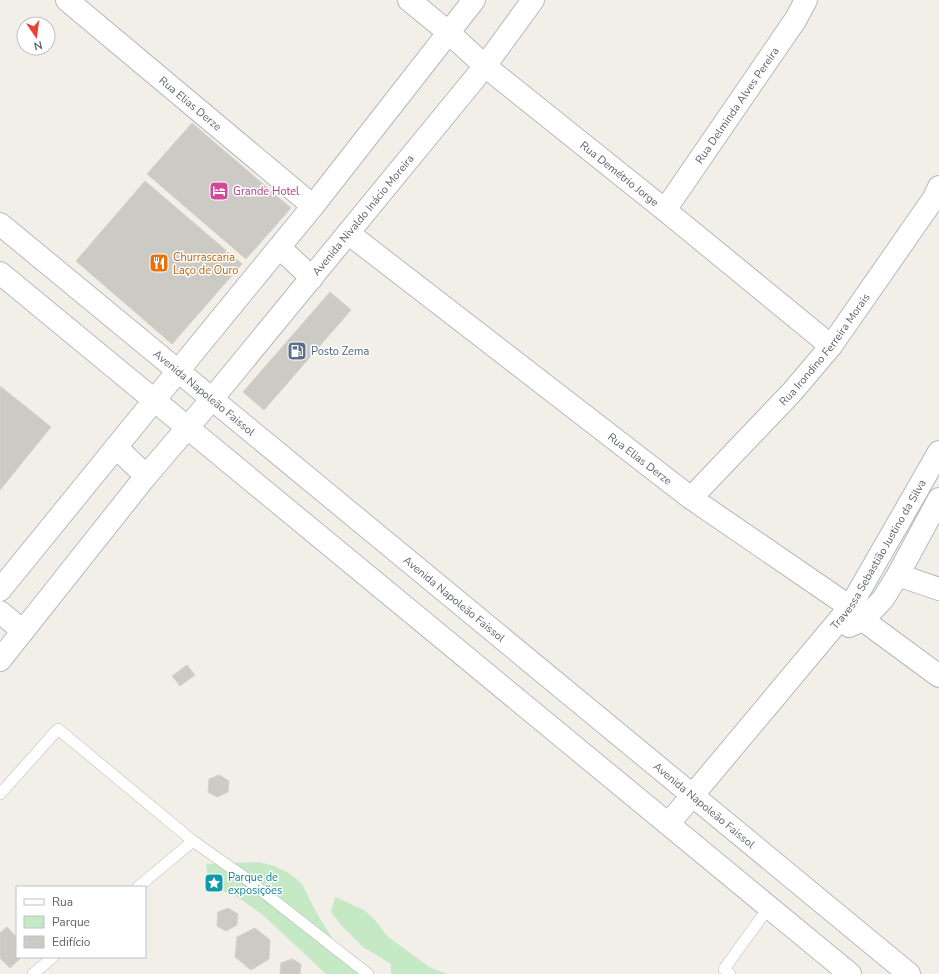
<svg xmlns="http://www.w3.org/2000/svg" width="939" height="974" font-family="'Nunito Sans',sans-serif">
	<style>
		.green { fill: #c5e8c5 }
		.building { fill: #cccac5; stroke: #d6d1c6 }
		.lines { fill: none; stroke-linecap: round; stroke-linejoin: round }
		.service-casing { stroke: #b5b8bc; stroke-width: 12 }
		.minor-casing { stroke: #b5b8bc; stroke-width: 24 }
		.tertiary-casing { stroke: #b5b8bc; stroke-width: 24 }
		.secondary-casing { stroke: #b6babf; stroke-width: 24 }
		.service { stroke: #fff; stroke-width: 11 }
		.minor { stroke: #fff; stroke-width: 22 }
		.tertiary { stroke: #fff; stroke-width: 22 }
		.secondary { stroke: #fff; stroke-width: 22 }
		.labels { text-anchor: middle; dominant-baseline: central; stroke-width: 3; stroke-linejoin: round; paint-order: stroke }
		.street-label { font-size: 11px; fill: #5f6368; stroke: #fff }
		.hotel-label { font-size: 11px; fill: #b23c85; stroke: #fff; text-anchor: start }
		.food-label { font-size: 11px; fill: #c56008; stroke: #fff; text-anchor: start }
		.service-label { font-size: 11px; fill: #4e5e75; stroke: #fff; text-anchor: start }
		.culture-label { font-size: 11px; fill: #0d838f; stroke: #fff; text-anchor: start }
	</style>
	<rect width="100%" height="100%" fill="#f1efe8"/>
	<!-- green -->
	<g class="green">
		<polygon points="258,862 274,866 289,873 302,884 317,914 336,944 363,974 326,974 263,915 239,898 209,885 206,864"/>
		<polygon points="335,897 364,910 376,921 387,936 429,967 447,974 391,974 391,964 363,947 341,925 331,912"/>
	</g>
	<!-- building -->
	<g class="building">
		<polygon points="192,123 291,208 246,259 147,174"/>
		<polygon points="145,181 242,264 172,344 76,261"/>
		<polygon points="330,292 351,310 264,410 243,392"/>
		<polygon points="0,386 51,427 0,490"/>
		<polygon points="187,665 195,675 180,686 172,676"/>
		<polygon points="219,775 229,781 228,792 217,797 208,792 209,779"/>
		<polygon points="228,908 238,914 237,925 226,931 217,926 218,912"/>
		<polygon points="7,927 17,938 17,957 22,957 10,968 0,958 0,933"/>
		<polygon points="255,928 270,940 269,959 251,970 235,957 237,937"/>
		<polygon points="292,959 301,964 300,974 280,974 281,963"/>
	</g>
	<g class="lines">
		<defs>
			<g id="service">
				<polyline points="0,794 58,729 193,841 244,877 368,974"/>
				<polyline points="138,887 193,841"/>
				<polyline points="33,974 53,957"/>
				<polyline points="730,974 724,969 769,907"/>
			</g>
			<g id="minor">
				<path id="s1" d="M67,0L313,206"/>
				<path id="s2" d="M409,0L448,32L485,66L665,210L831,346"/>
				<path id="s3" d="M665,210L796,19L806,0"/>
				<path id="s4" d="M348,233L691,498L850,607L863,620L939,676"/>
				<path id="s5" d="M691,498L792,392L831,346L934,198L939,187"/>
				<polyline points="898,575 939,589"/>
				<polyline points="849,626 863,620 883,599 898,575 939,499"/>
				<path id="s6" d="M692,796L850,607L939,452"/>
			</g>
			<g id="tertiary">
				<polyline points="280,248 312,278"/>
				<polyline points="178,371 313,206 474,0"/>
				<path id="s7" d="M212,399L485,66L533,0"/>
			</g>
			<g id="secondary">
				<path id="s8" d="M0,224L909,974"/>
				<polyline points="0,273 850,974"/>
				<polyline points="116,447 146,476"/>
				<polyline points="0,590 178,371"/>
				<polyline points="0,612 23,631"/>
				<polyline points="0,660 146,476 212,399"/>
				<polyline points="668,824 692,796"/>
			</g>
		</defs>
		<!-- service casing -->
		<use href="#service" class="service-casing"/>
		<!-- minor casing -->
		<use href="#minor" class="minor-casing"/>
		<!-- tertiary casing -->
		<use href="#tertiary" class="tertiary-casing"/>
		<!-- secondary casing -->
		<use href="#secondary" class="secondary-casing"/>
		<!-- service -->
		<use href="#service" class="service"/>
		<!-- minor -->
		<use href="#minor" class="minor"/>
		<!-- tertiary -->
		<use href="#tertiary" class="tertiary"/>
		<!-- secondary -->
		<use href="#secondary" class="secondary"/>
	</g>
	<!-- icons -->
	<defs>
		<symbol id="hotel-square" viewBox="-11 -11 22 22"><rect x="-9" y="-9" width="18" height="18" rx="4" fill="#d1479c" stroke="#fff"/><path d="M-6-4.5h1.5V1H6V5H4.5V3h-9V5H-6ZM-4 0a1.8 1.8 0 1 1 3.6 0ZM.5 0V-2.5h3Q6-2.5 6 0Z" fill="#fff"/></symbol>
		<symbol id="restaurant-square" viewBox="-11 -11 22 22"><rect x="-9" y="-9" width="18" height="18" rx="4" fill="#e8710a" stroke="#fff"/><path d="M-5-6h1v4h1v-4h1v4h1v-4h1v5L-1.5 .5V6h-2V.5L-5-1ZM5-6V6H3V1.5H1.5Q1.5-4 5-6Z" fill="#fff"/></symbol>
		<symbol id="fuel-square" viewBox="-11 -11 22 22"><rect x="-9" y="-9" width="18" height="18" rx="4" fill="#5c6f8a" stroke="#fff"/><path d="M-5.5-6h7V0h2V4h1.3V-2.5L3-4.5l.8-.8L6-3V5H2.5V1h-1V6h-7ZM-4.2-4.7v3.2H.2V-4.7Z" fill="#fff"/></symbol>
		<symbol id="sight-square" viewBox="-11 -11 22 22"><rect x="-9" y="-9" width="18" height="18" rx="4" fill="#0f9aa8" stroke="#fff"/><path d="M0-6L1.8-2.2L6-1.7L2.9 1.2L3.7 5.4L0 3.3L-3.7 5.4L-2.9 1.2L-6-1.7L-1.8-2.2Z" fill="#fff"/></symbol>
	</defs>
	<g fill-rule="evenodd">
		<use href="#hotel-square" x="208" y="180" width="22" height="22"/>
		<use href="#restaurant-square" x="148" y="252" width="22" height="22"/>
		<use href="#fuel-square" x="286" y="340" width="22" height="22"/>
		<use href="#sight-square" x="203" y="872" width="22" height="22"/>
	</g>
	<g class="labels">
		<!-- street labels -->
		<g class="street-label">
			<text stroke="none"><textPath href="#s1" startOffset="161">Rua Elias Derze</textPath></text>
			<text stroke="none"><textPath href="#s3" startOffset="127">Rua Delminda Alves Pereira</textPath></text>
			<text stroke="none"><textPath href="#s2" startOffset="273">Rua Demétrio Jorge</textPath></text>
			<text stroke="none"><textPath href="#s7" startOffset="238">Avenida Nivaldo Inácio Moreira</textPath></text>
			<text stroke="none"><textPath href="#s5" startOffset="200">Rua Irondino Ferreira Morais</textPath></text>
			<text stroke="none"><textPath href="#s8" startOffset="265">Avenida Napoleão Faissol</textPath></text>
			<text stroke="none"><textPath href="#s4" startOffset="369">Rua Elias Derze</textPath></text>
			<text stroke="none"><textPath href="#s6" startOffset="306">Travessa Sebastião Justino da Silva</textPath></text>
			<text stroke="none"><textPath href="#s8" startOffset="589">Avenida Napoleão Faissol</textPath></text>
			<text stroke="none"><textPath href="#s8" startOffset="913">Avenida Napoleão Faissol</textPath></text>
		</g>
		<!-- hotel labels -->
		<g class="hotel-label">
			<text x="233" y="191">Grande Hotel</text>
		</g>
		<!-- food labels -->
		<g class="food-label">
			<text x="173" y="257">Churrascaria<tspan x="173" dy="13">Laço de Ouro</tspan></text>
		</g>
		<!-- service labels -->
		<g class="service-label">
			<text x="311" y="351">Posto Zema</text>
		</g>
		<!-- culture labels -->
		<g class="culture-label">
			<text x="228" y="877">Parque de<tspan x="228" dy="13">exposições</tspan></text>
		</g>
	</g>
	<!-- legend -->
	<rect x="16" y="886" width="130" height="72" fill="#ffffff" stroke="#bfc1c3"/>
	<rect x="24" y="899" width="20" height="6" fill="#ffffff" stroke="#bfc1c3"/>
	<text x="52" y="906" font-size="12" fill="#5f6368">Rua</text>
	<rect x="24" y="916" width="20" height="12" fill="#c5e8c5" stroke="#bfc1c3"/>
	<text x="52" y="926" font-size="12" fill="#5f6368">Parque</text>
	<rect x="24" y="936" width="20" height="12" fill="#cccac5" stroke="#bfc1c3"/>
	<text x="52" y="946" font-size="12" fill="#5f6368">Edifício</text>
	<!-- north arrow -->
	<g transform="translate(36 36) rotate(167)"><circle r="19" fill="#ffffff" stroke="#bfc1c3"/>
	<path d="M0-3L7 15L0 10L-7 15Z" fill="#ea4335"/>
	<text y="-6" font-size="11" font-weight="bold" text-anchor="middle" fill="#5f6368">N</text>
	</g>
</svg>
